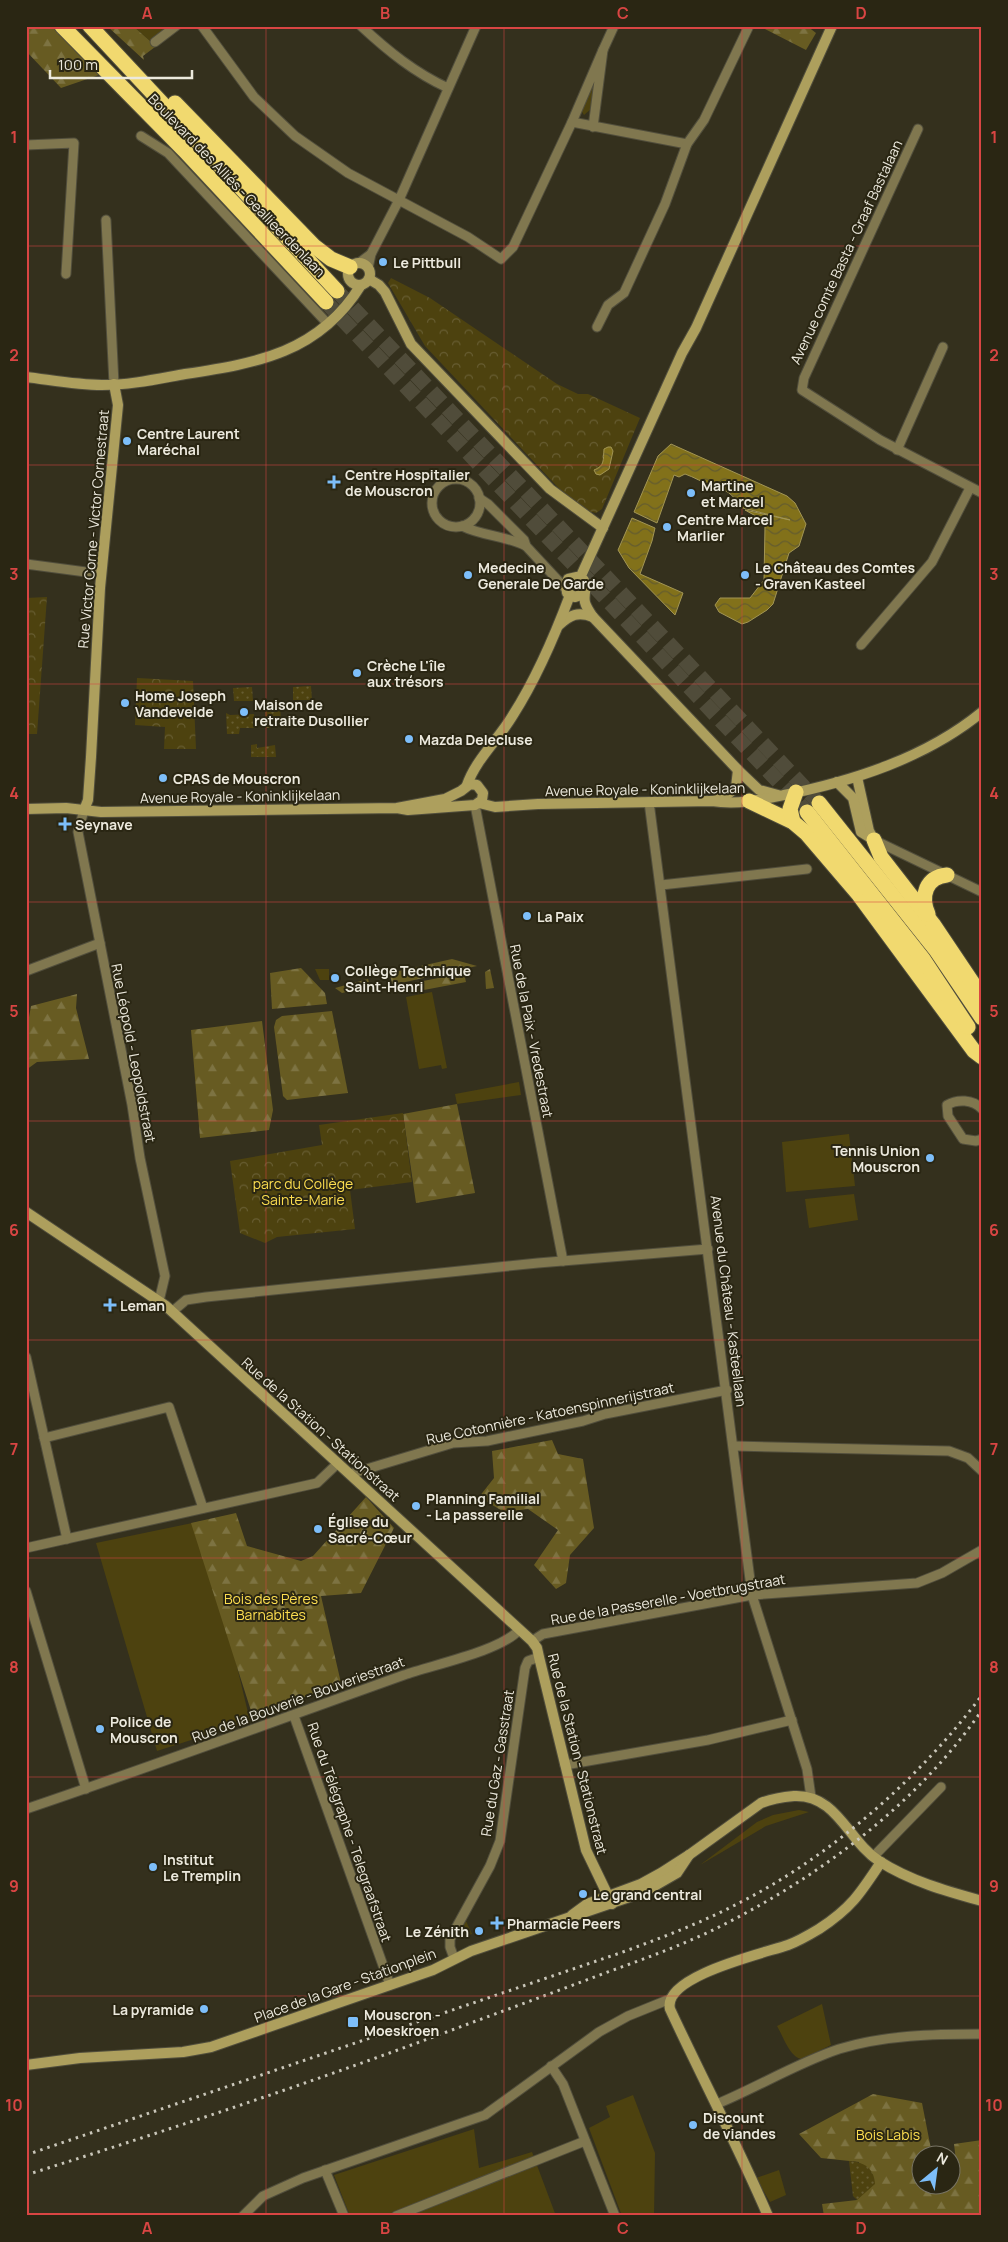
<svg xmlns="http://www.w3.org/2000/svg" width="1008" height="2242" font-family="Manrope,sans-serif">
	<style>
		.grass { fill: #4d420f }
		.forest { fill: url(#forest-firs) }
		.park { fill: url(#park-crowns) }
		.garden { fill: url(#garden-dots) }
		.water { fill: url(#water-waves); stroke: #a29554 }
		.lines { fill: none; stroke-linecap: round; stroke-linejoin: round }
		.highway-tunnel { stroke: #504c3a; stroke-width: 15; stroke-dasharray: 15 8; stroke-linecap: butt }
		.street-casing { stroke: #514e3c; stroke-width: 11 }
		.secondary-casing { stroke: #514e3c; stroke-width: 12 }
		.highway-casing { stroke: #514e3c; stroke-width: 17 }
		.street { stroke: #80774f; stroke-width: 9 }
		.secondary { stroke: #ad9f5d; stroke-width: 10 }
		.highway { stroke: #f1d96f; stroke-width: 15 }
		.rail { stroke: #c9c6b9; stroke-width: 3; stroke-dasharray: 2.5 5; stroke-linecap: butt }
		.grid { fill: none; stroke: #d94543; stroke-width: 1; stroke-opacity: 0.55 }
		.poi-dot { fill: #7dbef9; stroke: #2a2613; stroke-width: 2 }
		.labels { text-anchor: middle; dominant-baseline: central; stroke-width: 4; stroke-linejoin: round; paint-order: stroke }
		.street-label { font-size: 14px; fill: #ece9dd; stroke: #2a2613 }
		.poi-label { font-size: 14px; font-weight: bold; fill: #ece9dd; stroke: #2a2613; text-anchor: start }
		.park-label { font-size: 14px; fill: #fdde50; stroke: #2a2613 }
		.neatline { fill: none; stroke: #d94543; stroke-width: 2 }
		.grid-label { font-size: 16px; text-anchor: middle; font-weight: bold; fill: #d94543 }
	</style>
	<defs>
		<pattern id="forest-firs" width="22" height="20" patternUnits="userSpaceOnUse" patternTransform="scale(1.25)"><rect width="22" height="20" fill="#675b22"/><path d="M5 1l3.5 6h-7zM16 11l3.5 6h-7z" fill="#7d7342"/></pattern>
		<pattern id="park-crowns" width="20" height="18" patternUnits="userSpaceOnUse" patternTransform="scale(1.25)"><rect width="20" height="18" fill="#4d420f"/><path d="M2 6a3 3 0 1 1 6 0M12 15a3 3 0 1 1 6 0" fill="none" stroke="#675d32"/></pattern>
		<pattern id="garden-dots" width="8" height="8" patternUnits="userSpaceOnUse" patternTransform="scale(1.25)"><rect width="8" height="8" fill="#4d420f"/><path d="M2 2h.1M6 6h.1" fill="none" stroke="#675d32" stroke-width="1.8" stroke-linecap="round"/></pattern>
		<pattern id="water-waves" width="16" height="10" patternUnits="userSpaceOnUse" patternTransform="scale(1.25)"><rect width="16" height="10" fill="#82711a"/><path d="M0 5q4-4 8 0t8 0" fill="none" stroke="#645c2e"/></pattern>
	</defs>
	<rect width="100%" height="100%" fill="#34301d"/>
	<!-- grass -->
	<g class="grass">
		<polygon points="133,26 164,26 165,29 150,41"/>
		<polygon points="591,86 594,88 591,109 584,115 580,109"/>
		<polygon points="315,969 329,969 329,980 320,980"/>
		<polygon points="432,992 447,1068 442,1069 441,1065 419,1069 406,997"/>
		<polygon points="519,1082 521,1095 457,1104 455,1094"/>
		<polygon points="849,1134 855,1186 786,1192 782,1142"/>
		<polygon points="854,1194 858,1220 809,1228 805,1199"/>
		<polygon points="202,1521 250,1721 157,1751 96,1543"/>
		<polygon points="799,1810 809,1812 766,1826 700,1865 757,1822 773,1815"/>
		<polygon points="466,1921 472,1934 458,1939 458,1935"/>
		<path d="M822,2004L831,2045L802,2059C790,2058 783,2036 777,2026Z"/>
		<polygon points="633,2095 655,2153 654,2216 622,2216 589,2128 610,2117 606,2106"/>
		<polygon points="474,2129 479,2168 532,2152 556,2216 350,2216 334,2175"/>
		<polygon points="779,2170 786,2195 770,2202 756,2178"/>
	</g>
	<!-- forest -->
	<g class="forest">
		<polygon points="26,26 53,26 99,75 61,88 26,51"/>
		<polygon points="107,26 133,26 150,41 155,47 143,56 144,60"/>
		<polygon points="759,26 807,26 816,33 806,50"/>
		<polygon points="452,959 477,966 392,985 390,973"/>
		<polygon points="301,968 325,993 327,1004 272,1009 270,973"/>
		<polygon points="490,969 494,988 486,989 485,972"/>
		<polygon points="464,973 466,982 408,993 412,986 418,982"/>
		<polygon points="368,979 370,986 342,993 335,988"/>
		<polygon points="77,994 76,1008 89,1059 37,1062 26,1070 26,1024 28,1023 31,1006"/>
		<polygon points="332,1011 348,1093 287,1100 283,1096 274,1027 276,1020 282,1016"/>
		<polygon points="262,1021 273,1110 269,1130 200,1138 191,1030"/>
		<polygon points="457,1104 475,1193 416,1203 403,1114"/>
		<polygon points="552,1440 558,1454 583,1459 594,1528 570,1555 566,1583 556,1589 534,1565 558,1530 528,1509 504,1512 479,1497 494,1478 492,1451"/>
		<polygon points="366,1497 394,1528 361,1593 321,1596 341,1683 253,1717 191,1523 236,1513 247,1546 301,1561 313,1556"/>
		<polygon points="873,2094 922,2103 932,2154 920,2154 920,2184 950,2184 951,2171 957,2169 954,2144 982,2140 982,2216 824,2216 822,2204 857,2200 859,2162 821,2158 799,2134"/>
	</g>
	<!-- park -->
	<g class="park">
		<polygon points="391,278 430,298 557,384 578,394 588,394 640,418 602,509 596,513 588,511 568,498 425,346 388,283"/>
		<polygon points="47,597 37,734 26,734 26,598"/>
		<polygon points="137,678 193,681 196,749 164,749 165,727 135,725"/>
		<polygon points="403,1113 412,1182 350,1190 355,1229 277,1237 265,1243 240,1233 230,1161 322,1145 319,1125"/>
	</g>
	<!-- garden -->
	<g class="garden">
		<polygon points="311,686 312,700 293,700 293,687"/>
		<polygon points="252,687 253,701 234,701 233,688"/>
		<polygon points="265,702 280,702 281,724 272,724 272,728 266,728"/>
		<polygon points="226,713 230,715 254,714 255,728 240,728 239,734 227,734"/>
		<polygon points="257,744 257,748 275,745 276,757 251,757 251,745"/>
		<path d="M849,2161C864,2162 874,2168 875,2184L857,2200L853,2196Z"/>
	</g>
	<!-- water -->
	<g class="water">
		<path d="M671,444L787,496L795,503L806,524L799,546L789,553L773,604L767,610L748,622L742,624L719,612L715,605L720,598H750L764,580L765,526L761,519L745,510L790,520L739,507C734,493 725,490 712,485C703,483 694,477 685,474L679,477L674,475L657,523L634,512L658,456Z"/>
		<path d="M608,447H611L613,451L609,469L600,475L596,474L594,470C605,466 603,460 604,449Z"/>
		<polygon points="632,518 655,528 652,541 640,574 683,593 675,615 629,568 618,550"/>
	</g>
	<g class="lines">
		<!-- highway-tunnel -->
		<g class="highway-tunnel">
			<polyline points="337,291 819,803"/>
			<polyline points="326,302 807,812"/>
		</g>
		<defs>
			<g id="street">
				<polyline points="202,26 254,97 295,136 348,173 468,237 501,259 513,247 572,122"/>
				<path d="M361,26C388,51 415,73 448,88"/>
				<polyline points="155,42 176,26"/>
				<polyline points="603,50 614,26"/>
				<polyline points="593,127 603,50 572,122 687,144"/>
				<polyline points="918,129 804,378 802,390 880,440 982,493"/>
				<polyline points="141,136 168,153 328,324"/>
				<polyline points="26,145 74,143 66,274"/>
				<polyline points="106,220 114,384"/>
				<polyline points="359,263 371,254"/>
				<polyline points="368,268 371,254 399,200 476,26"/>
				<polyline points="597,327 608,305 624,293 665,204 687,144 704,120 748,28"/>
				<polyline points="897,450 943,347"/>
				<circle cx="456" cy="503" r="24"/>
				<polyline points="479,498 488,504 524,540 526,546 566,589"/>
				<path d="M462,526C482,536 507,536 526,546"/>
				<polyline points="26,564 101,574"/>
				<polyline points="861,645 932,562 970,488"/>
				<polyline points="649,802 752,1595 807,1769 811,1797"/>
				<polyline points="475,805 563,1261"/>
				<polyline points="84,810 78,832 132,1105 140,1158 165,1276 159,1301"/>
				<polyline points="874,840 982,892"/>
				<polyline points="661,885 807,869"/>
				<polyline points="26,971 100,943"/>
				<path d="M982,1109C973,1099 957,1099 947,1105L948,1116L963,1139L976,1141L982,1139"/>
				<polyline points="173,1311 186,1300 206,1297 538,1263 708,1249"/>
				<polyline points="26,1357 67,1539"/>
				<polyline points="44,1438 169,1407 203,1508"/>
				<polyline points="734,1446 949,1451 968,1458 982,1471"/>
				<polyline points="350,1474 453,1443 487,1441 583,1421 605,1414 727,1390"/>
				<polyline points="26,1548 317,1483 338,1463"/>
				<polyline points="26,1591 86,1789"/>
				<polyline points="532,1641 543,1634 752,1595 917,1583 942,1573 982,1550"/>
				<polyline points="294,1716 390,1985"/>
				<polyline points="565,1765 708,1740 792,1720"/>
				<path d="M26,1809C153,1766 278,1720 404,1675C432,1665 501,1651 519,1630"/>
				<polyline points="873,1857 941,1787"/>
				<polyline points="454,1958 450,1947 450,1939 490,1866 500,1841 525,1668 528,1661 539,1657"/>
				<polyline points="551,2066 563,2084 615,2216"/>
				<path d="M717,2104C758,2087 797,2063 839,2049C885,2035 934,2034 982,2034"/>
				<polyline points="325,2170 344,2216"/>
				<polyline points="243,2216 263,2196 303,2178 485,2115 599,2032 628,2016 670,1999"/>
				<polyline points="396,2216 585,2141"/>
			</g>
			<g id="secondary">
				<circle cx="359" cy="274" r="11"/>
				<polyline points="369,279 379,285 385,292 411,344 550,489 603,528"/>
				<path d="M26,377C51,380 77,385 102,385C130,385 157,379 185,374C257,363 319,353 361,285"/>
				<polyline points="580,578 682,353 696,328 832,26"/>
				<path d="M583,594L575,597L567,593L566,585L568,579L577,577L584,580L586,587C583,601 584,604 593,617L738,770L759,790L778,795"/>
				<path d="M559,625C570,615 578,611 593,617"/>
				<polyline points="857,777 869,831 874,840"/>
				<polyline points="837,782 853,798 861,832 874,840"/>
				<path d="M467,785C476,759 499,739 513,715C536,679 555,635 570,595"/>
				<polyline points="713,801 727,795 736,787 738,770"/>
				<path d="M479,803L495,807L538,804L712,801C737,805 760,800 784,795C853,781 926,758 982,712"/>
				<polyline points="26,809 66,808 101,812 397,808 408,810 475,805 482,800 483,793 477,785 470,784 461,791 445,799 397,808"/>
				<polyline points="84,810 88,800 91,757 100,588 118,405 114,384"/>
				<polyline points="26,1212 166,1306 532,1641 537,1648 539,1657 586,1850 612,1904"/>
				<path d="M572,1915L587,1904L641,1884L661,1873L689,1855L761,1803C771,1799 783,1797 794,1796C837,1794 848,1841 879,1861C910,1881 946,1891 982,1901"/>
				<polyline points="26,2065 80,2058 183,2052 211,2047 433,1970 471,1951 644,1892 677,1873 689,1855"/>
				<path d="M768,2216C738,2146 702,2078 670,2009C662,1976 765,1953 788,1945C799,1941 809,1935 819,1929C851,1908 860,1894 881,1862"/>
			</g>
			<g id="highway">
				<polyline points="62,26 184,150 326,302"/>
				<polyline points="90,26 337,291"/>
				<polyline points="175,103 314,246 331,259 350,267"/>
				<polyline points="749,801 793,822 806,833 859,895 974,1051 982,1057"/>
				<polyline points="819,803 936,950 982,1018"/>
				<polyline points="807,812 923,959 968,1027"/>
				<polyline points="793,822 790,809 796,792"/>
				<polyline points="874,840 881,857 933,924 982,997"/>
				<path d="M928,914C920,896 926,877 947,875"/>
			</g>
		</defs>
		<!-- street casing -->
		<use href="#street" class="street-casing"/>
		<!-- secondary casing -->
		<use href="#secondary" class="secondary-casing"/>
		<!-- highway casing -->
		<use href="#highway" class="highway-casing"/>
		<!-- street -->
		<use href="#street" class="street"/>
		<!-- secondary -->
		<use href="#secondary" class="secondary"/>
		<!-- highway -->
		<use href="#highway" class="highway"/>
		<!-- rail -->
		<g class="rail">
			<path d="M26,2155L620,1953C661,1938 701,1923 739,1903C830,1857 921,1777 982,1695"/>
			<path d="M26,2175C175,2128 322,2079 468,2024C514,2007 560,1990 605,1973C641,1960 677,1947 711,1931C815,1880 916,1806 982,1710"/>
		</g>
	</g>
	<!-- grid -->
	<path class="grid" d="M266,26V2216M504,26V2216M742,26V2216M26,246H982M26,465H982M26,684H982M26,902H982M26,1121H982M26,1340H982M26,1558H982M26,1777H982M26,1996H982"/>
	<!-- markers -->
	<g class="poi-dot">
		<circle cx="383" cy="262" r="5"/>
		<circle cx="127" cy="441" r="5"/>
		<path d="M331.5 474.5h5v5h5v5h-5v5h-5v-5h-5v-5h5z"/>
		<circle cx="691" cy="493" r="5"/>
		<circle cx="667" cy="527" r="5"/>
		<circle cx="468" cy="575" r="5"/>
		<circle cx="745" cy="575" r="5"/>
		<circle cx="357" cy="673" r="5"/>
		<circle cx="125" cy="703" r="5"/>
		<circle cx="244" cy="712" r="5"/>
		<circle cx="409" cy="739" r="5"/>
		<circle cx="163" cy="778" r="5"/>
		<path d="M62.5 816.5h5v5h5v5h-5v5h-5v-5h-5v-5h5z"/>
		<circle cx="527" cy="916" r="5"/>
		<circle cx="335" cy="978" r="5"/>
		<circle cx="930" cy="1158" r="5"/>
		<path d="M107.5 1297.5h5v5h5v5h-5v5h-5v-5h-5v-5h5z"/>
		<circle cx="416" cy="1506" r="5"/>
		<circle cx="318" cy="1529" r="5"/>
		<circle cx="100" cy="1729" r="5"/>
		<circle cx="153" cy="1867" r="5"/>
		<circle cx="583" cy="1894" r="5"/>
		<path d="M494.5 1915.5h5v5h5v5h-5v5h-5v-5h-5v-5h5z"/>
		<circle cx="479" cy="1931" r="5"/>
		<circle cx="204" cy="2009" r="5"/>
		<rect x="347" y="2016" width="12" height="12" rx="2.5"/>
		<circle cx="693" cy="2125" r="5"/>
	</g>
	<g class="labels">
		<!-- street labels -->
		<g class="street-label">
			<text transform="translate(237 185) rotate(46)">Boulevard des Alliés - Geallieerdenlaan</text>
			<text transform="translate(846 252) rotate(-65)">Avenue comte Basta - Graaf Bastalaan</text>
			<text transform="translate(93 529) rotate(-85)">Rue Victor Corne - Victor Cornestraat</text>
			<text transform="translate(645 789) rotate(-1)">Avenue Royale - Koninklijkelaan</text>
			<text transform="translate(240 796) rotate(-1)">Avenue Royale - Koninklijkelaan</text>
			<text transform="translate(532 1031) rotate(79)">Rue de la Paix - Vredestraat</text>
			<text transform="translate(134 1053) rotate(79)">Rue Léopold - Leopoldstraat</text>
			<text transform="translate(729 1301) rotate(83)">Avenue du Château - Kasteellaan</text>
			<text transform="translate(550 1413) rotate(-12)">Rue Cotonnière - Katoenspinnerijstraat</text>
			<text transform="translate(321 1429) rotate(42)">Rue de la Station - Stationstraat</text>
			<text transform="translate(668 1599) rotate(-10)">Rue de la Passerelle - Voetbrugstraat</text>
			<text transform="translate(298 1699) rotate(-20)">Rue de la Bouverie - Bouveriestraat</text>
			<text transform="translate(578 1754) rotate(76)">Rue de la Station - Stationstraat</text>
			<text transform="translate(497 1763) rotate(-81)">Rue du Gaz - Gasstraat</text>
			<text transform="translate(350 1832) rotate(71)">Rue du Télégraphe - Telegraafstraat</text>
			<text transform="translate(345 1985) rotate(-20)">Place de la Gare - Stationplein</text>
		</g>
		<!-- poi labels -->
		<g class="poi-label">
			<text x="393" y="262">Le Pittbull</text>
			<text x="137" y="433">Centre Laurent<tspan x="137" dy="16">Maréchal</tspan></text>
			<text x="345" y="474">Centre Hospitalier<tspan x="345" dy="16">de Mouscron</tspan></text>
			<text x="701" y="485">Martine<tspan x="701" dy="16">et Marcel</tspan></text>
			<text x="677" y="519">Centre Marcel<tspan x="677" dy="16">Marlier</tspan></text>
			<text x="478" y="567">Medecine<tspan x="478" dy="16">Generale De Garde</tspan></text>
			<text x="755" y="567">Le Château des Comtes<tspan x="755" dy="16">- Graven Kasteel</tspan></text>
			<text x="367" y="665">Crèche L'île<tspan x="367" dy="16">aux trésors</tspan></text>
			<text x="135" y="695">Home Joseph<tspan x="135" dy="16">Vandevelde</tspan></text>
			<text x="254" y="704">Maison de<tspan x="254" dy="16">retraite Dusollier</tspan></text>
			<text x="419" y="739">Mazda Delecluse</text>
			<text x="173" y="778">CPAS de Mouscron</text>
			<text x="75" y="824">Seynave</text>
			<text x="537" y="916">La Paix</text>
			<text x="345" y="970">Collège Technique<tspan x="345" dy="16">Saint-Henri</tspan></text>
			<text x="920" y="1150" text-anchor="end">Tennis Union<tspan x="920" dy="16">Mouscron</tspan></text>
			<text x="120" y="1305">Leman</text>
			<text x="426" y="1498">Planning Familial<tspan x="426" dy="16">- La passerelle</tspan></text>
			<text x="328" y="1521">Église du<tspan x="328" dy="16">Sacré-Cœur</tspan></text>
			<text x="110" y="1721">Police de<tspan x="110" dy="16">Mouscron</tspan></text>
			<text x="163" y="1859">Institut<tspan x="163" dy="16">Le Tremplin</tspan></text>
			<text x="593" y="1894">Le grand central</text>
			<text x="507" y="1923">Pharmacie Peers</text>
			<text x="469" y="1931" text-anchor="end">Le Zénith</text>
			<text x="194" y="2009" text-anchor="end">La pyramide</text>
			<text x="364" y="2014">Mouscron -<tspan x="364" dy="16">Moeskroen</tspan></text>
			<text x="703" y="2117">Discount<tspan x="703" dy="16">de viandes</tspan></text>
		</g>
		<!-- park labels -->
		<g class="park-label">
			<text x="303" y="1183">parc du Collège<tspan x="303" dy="16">Sainte-Marie</tspan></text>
			<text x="271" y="1598">Bois des Pères<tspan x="271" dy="16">Barnabites</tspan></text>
			<text x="888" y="2134">Bois Labis</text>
		</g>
	</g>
	<!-- border -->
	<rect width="1008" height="2242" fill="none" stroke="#2a2613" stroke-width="55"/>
	<!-- north arrow -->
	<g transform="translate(936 2170) rotate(29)"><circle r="24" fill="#2a2613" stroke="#787464"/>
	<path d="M0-4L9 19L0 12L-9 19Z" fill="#7dbef9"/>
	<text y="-8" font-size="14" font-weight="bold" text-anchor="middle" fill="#ece9dd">N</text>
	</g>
	<!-- scale -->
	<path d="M50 70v8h142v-8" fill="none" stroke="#ece9dd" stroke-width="2.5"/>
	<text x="58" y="70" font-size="15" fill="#ece9dd" stroke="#2a2613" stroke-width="4" paint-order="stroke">100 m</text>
	<rect x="28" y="28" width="952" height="2186" class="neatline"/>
	<g class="grid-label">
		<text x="147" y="19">A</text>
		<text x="385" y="19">B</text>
		<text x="623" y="19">C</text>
		<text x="861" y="19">D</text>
		<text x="14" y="143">1</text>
		<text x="994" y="143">1</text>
		<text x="14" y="361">2</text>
		<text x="994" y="361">2</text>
		<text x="14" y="580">3</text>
		<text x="994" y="580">3</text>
		<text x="14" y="799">4</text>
		<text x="994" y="799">4</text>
		<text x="14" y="1017">5</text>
		<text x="994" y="1017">5</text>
		<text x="14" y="1236">6</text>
		<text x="994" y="1236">6</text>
		<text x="14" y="1455">7</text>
		<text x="994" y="1455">7</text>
		<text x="14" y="1673">8</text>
		<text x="994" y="1673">8</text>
		<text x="14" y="1892">9</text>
		<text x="994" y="1892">9</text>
		<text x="14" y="2111">10</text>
		<text x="994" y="2111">10</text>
		<text x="147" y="2234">A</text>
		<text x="385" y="2234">B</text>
		<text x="623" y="2234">C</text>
		<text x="861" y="2234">D</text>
	</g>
</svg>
